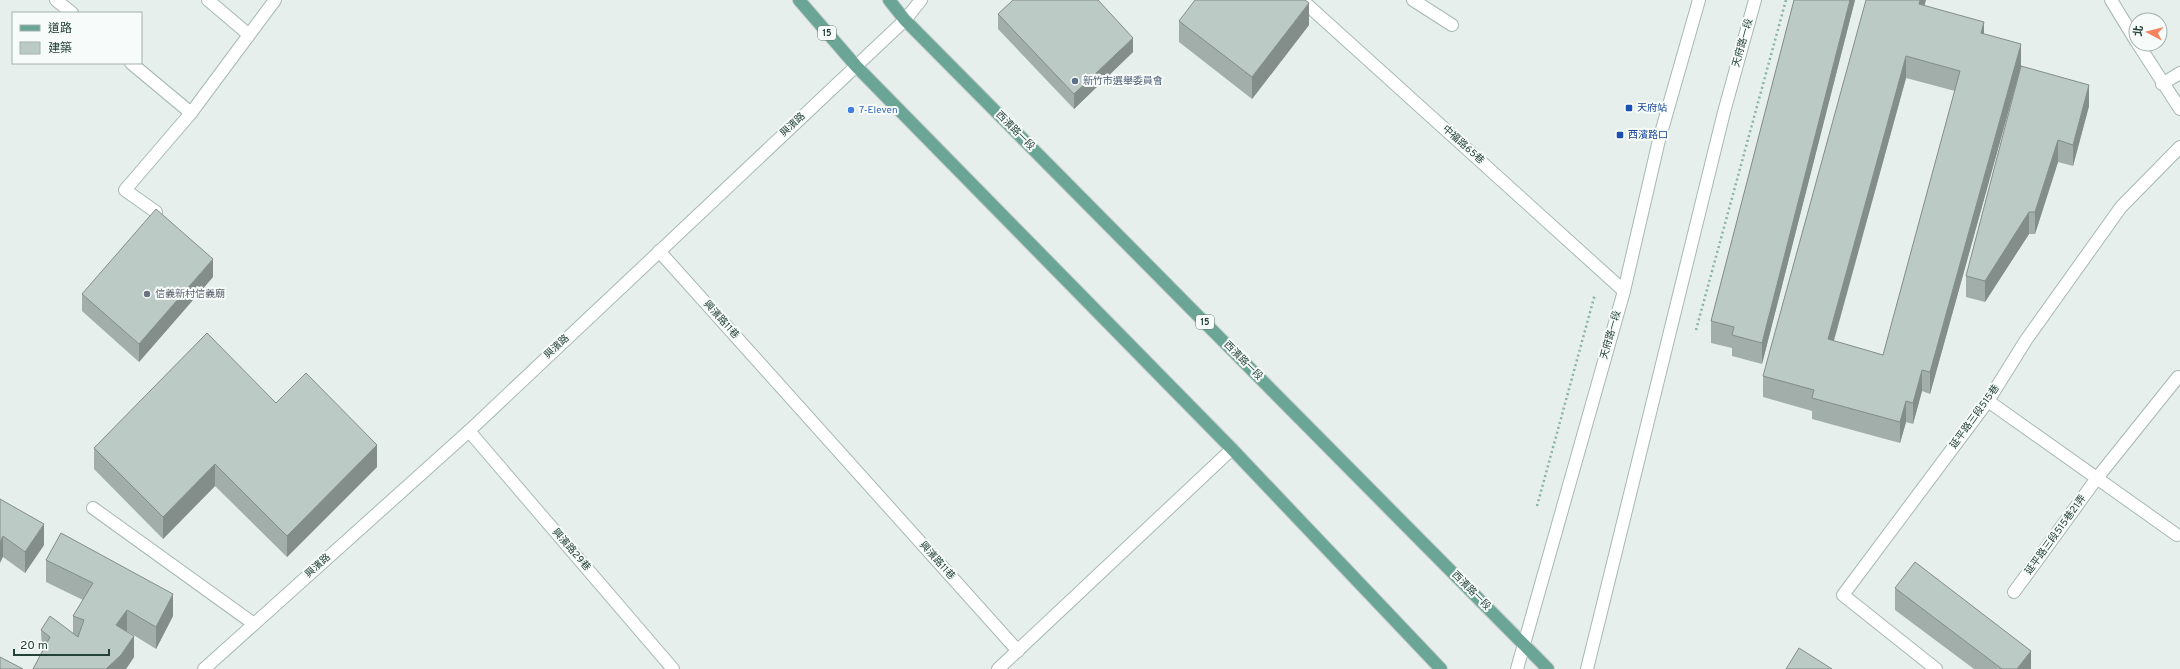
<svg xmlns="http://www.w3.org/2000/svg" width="2180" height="669" font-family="Overpass,'Noto Sans TC',sans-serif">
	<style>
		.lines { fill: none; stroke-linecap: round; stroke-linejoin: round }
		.service-casing { stroke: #a8b8b2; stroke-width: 14 }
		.minor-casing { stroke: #a8b8b2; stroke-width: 14 }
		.tertiary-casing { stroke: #a8b8b2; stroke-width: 14 }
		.primary-casing { stroke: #c2cac8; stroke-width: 14 }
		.path { stroke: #86b3a5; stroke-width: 2.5; stroke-dasharray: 2 3; stroke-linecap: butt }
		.service { stroke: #fff; stroke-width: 12 }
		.minor { stroke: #fff; stroke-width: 12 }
		.tertiary { stroke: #fff; stroke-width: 12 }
		.primary { stroke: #6aa596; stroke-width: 12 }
		.wall { fill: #a1aea9; fill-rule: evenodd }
		.shaded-wall { fill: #838d89 }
		.building { fill: #bbcac4; stroke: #838d89; fill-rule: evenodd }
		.service-dot { fill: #5c6f8a; stroke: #f7fbf9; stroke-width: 1.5 }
		.transit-dot { fill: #1a4fb4; stroke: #f7fbf9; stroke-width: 1.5 }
		.shop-dot { fill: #3f7fe0; stroke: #f7fbf9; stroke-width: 1.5 }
		.worship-dot { fill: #6b7280; stroke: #f7fbf9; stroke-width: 1.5 }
		.labels { text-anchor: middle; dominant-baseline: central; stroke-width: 4; stroke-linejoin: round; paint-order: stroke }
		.shield { fill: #f7fbf9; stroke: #637a73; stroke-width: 1 }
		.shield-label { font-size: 9px; font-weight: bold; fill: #24423a }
		.street-label { font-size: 10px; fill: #24423a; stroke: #f7fbf9 }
		.service-label { font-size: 10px; fill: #4e5e75; stroke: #f7fbf9; text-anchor: start }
		.transit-label { font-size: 10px; fill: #164399; stroke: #f7fbf9; text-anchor: start }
		.shop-label { font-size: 10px; fill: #366cbe; stroke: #f7fbf9; text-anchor: start }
		.worship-label { font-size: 10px; fill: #5b616d; stroke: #f7fbf9; text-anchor: start }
	</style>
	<rect width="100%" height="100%" fill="#e6efeb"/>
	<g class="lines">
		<defs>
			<g id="service">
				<polyline points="56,0 72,13"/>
				<polyline points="208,0 248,34"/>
				<polyline points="1302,0 1624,291"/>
				<polyline points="131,63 191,113"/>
				<polyline points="2162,84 2180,73"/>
				<polyline points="156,212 125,190 191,113 275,0"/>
				<polyline points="659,251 1018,651"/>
				<polyline points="1988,401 2177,535"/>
				<polyline points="469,431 673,669"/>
				<polyline points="93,508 254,624"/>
				<polyline points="2014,592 2097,478 2178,377"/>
				<polyline points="998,669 1232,449"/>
				<polyline points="1936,669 1843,595 1988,401 2026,340 2121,207 2180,147"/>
			</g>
			<g id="minor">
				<polyline points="1413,0 1452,25"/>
				<polyline points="204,669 469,431 905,20 921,0"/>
			</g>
			<g id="tertiary">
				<polyline points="2111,0 2136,41"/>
				<polyline points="2138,44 2180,109"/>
				<polyline points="1517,669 1624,291 1659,140 1699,0"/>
				<polyline points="1587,669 1724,112 1755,0"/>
			</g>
			<g id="primary">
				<polyline points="799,0 856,66 1232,449 1441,669"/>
				<polyline points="889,0 905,20 1548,669"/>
			</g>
		</defs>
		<!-- service casing -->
		<use href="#service" class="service-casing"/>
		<!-- minor casing -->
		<use href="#minor" class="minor-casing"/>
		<!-- tertiary casing -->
		<use href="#tertiary" class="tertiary-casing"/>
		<!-- primary casing -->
		<use href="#primary" class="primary-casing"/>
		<!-- path -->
		<g class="path">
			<polyline points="1696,330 1786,0"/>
			<polyline points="1537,506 1595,294"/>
		</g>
		<!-- service -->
		<use href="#service" class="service"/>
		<!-- minor -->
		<use href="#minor" class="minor"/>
		<!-- tertiary -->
		<use href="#tertiary" class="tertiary"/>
		<!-- primary -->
		<use href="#primary" class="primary"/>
	</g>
	<!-- wall -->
	<g class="wall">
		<polygon points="1794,0 1855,0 1762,364 1732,356 1732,348 1711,343 1711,321"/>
		<path d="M1925,6L1984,34L2021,66L1930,394L1922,391L1913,424L1906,422L1900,443L1812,419V411L1763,397V376ZM1906,78L1955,91L1883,355L1834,341Z"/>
		<polygon points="998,14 1133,52 1074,109 998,29"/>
		<polygon points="1179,21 1309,25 1252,99 1179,42"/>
		<polygon points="2089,85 2089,106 2073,166 2058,162 2035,234 2029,234 1985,302 1966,297 1966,276"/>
		<polygon points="213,277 139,362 82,311 82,294"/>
		<polygon points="276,403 377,467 287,557 215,486 163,539 94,469 94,448"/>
		<polygon points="0,499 44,545 25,573 3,557"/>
		<polygon points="46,560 173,616 156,649 127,631 134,657 126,669 33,669 42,652 41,630 73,634 73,616 83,600 46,582"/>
		<polygon points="1895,588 2031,669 1974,669 1895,610"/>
	</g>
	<!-- shaded-wall -->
	<g class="shaded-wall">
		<polygon points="1850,0 1855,0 1762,364 1762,343"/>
		<polygon points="1920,0 1926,0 1919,26 1919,4"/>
		<polygon points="1309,3 1309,25 1252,99 1252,77"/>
		<polygon points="1984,22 1984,44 1981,33"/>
		<polygon points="1133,38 1133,52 1074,109 1074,94"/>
		<polygon points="2021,44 2021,66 1930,394 1930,372"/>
		<polygon points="1906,56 1906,78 1828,361 1828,339"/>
		<polygon points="2089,85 2089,106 2073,166 2073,145"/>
		<polygon points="2058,140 2058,162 2035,234 2035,212"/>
		<polygon points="2029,212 2029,234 1985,302 1985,281"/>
		<polygon points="213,259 213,277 139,362 139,344"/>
		<polygon points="1922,370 1922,391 1913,424 1913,403"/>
		<polygon points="1906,401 1906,422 1900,443 1900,422"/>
		<polygon points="377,445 377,467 287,557 287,536"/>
		<polygon points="215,464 215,486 163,539 163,517"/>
		<polygon points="44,524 44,545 25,573 25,552"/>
		<polygon points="3,536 3,557 0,563 0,542"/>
		<polygon points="173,594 173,616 156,649 156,627"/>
		<polygon points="127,610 127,631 116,646 116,625"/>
		<polygon points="134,636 134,657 126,669 106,669"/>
		<polygon points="2031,651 2031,669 2017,669"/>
	</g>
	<!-- building -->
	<g class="building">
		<polygon points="1013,0 1098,0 1133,38 1074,94 998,14"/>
		<polygon points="1195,0 1305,0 1309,3 1252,77 1179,21"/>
		<polygon points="1794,0 1850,0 1762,343 1732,335 1734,327 1711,321"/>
		<path d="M1866,0H1920L1919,4L1984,22L1981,33L2021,44L1930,372L1922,370L1913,403L1906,401L1900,422L1812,398L1814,390L1763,376ZM1906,56L1960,71L1883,355L1828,339Z"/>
		<polygon points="2021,66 2089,85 2073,145 2058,140 2035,212 2029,212 1985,281 1966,276"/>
		<polygon points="156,209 213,259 139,344 82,294"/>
		<polygon points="207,333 276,403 306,373 377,445 287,536 215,464 163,517 94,448"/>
		<polygon points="0,499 44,524 25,552 3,536 0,542"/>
		<polygon points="61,533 173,594 156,627 127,610 116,625 134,636 121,655 106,669 33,669 50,637 41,630 50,616 78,637 84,620 73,616 93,583 46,560"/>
		<polygon points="1915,562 2031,651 2017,669 2002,669 1895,588"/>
		<polygon points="1799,648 1832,669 1786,669"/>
		<polygon points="0,657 23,669 0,669"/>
	</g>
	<!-- markers -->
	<circle class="service-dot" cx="1075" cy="81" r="4"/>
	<g class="transit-dot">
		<rect x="1625" y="104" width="8" height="8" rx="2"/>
		<rect x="1616" y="131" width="8" height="8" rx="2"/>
	</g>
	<circle class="shop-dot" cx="851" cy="110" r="4"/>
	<circle class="worship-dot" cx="147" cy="294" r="4"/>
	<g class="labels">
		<!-- shield labels -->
		<g class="shield">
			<rect x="818" y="26" width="18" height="14" rx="3"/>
			<rect x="1196" y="315" width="18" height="14" rx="3"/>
		</g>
		<g class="shield-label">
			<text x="827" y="33">15</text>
			<text x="1205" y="322">15</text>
		</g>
		<!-- street labels -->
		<g class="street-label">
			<text transform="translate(1743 43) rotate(-74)">天府路一段</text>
			<text transform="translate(793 125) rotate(-43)">興濱路</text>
			<text transform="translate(1015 131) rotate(45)">西濱路一段</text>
			<text transform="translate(1463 145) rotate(42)">中福路65巷</text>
			<text transform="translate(721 320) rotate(48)">興濱路11巷</text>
			<text transform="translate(1611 335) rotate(-74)">天府路一段</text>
			<text transform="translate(557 347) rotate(-43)">興濱路</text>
			<text transform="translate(1243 361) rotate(45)">西濱路一段</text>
			<text transform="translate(1975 417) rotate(-54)">延平路三段515巷</text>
			<text transform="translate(2056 535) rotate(-54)">延平路三段515巷21弄</text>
			<text transform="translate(571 550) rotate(49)">興濱路29巷</text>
			<text transform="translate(937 561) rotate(48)">興濱路11巷</text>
			<text transform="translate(318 566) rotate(-42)">興濱路</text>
			<text transform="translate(1471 591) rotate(45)">西濱路一段</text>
		</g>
		<!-- service labels -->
		<g class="service-label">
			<text x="1083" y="81">新竹市選舉委員會</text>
		</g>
		<!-- transit labels -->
		<g class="transit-label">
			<text x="1637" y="108">天府站</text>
			<text x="1628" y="135">西濱路口</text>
		</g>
		<!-- shop labels -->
		<g class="shop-label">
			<text x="859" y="110">7-Eleven</text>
		</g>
		<!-- worship labels -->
		<g class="worship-label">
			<text x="155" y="294">信義新村信義廟</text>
		</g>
	</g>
	<!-- legend -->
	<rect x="12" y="12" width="130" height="52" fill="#f7fbf9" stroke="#a3b1ad"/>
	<rect x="20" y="25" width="20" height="6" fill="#6aa596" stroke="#a3b1ad"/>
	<text x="48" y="32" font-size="12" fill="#24423a">道路</text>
	<rect x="20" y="42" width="20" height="12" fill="#bbcac4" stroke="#a3b1ad"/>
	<text x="48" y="52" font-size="12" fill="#24423a">建築</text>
	<!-- north arrow -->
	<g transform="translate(2148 32) rotate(277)"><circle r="19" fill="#f7fbf9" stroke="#a3b1ad"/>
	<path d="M0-3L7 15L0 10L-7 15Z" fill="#f4845f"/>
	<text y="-6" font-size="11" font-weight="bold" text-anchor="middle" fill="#24423a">北</text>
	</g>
	<!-- scale -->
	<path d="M14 649v6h95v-6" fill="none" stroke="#24423a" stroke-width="2"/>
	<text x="20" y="649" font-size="12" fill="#24423a" stroke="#f7fbf9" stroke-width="3" paint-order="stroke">20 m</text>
</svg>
